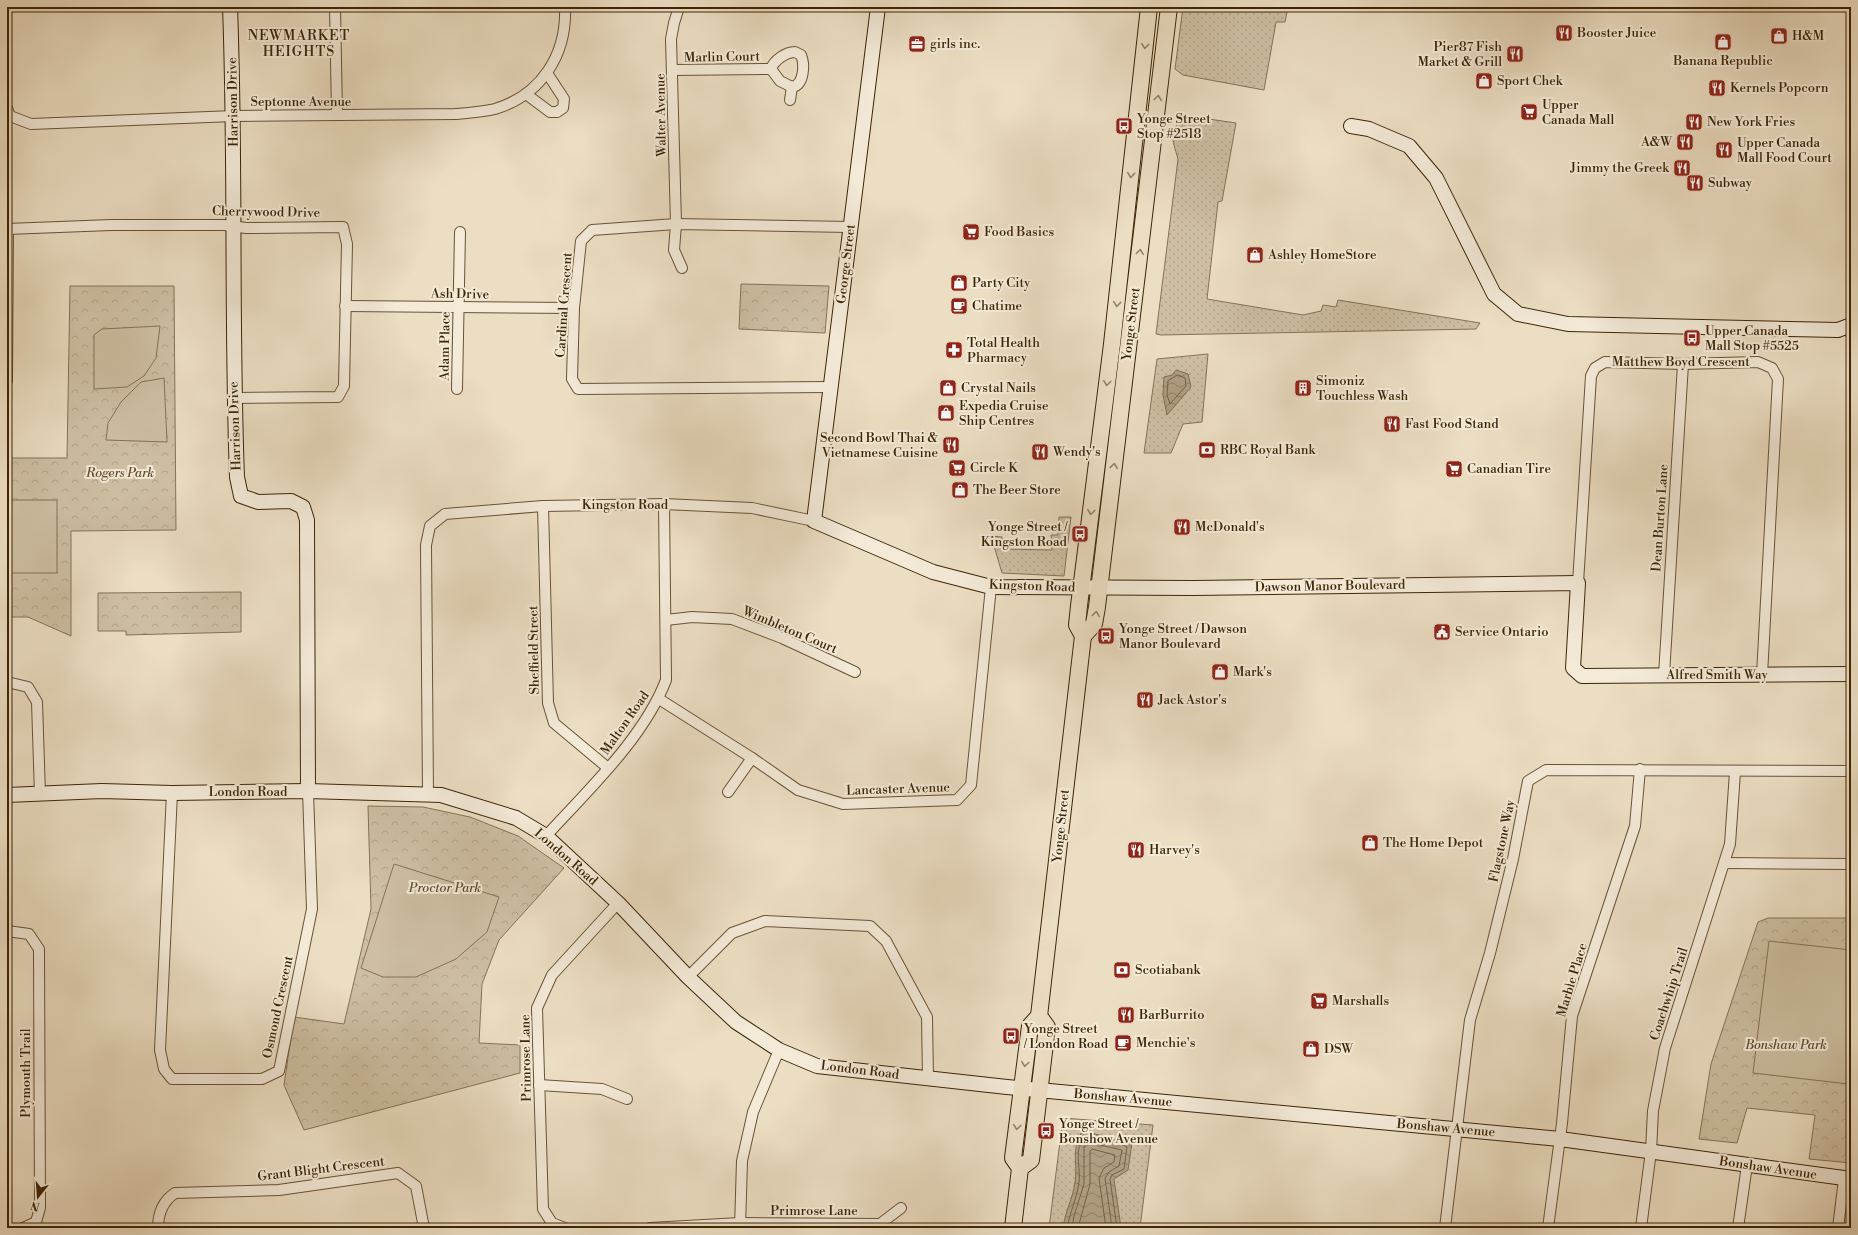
<svg xmlns="http://www.w3.org/2000/svg" width="1858" height="1235" font-family="'Libre Bodoni',serif">
	<style>
		.grass { fill: url(#grass-dots); stroke: #867254 }
		.park { fill: url(#park-crowns); stroke: #867254 }
		.pitch { fill: #cebfa3; stroke: #867254 }
		.water { fill: url(#water-waves); stroke: #826e50 }
		.lines { fill: none; stroke-linecap: round; stroke-linejoin: round }
		.shore { stroke: #766243; stroke-width: 1 }
		.street-casing { stroke: #695334; stroke-width: 12 }
		.secondary-casing { stroke: #3d2504; stroke-width: 16 }
		.primary-casing { stroke: #3d2504; stroke-width: 18 }
		.street { stroke: #f3ead8; stroke-width: 10 }
		.secondary { stroke: #f3ead8; stroke-width: 14 }
		.primary { stroke: #ecdec3; stroke-width: 16 }
		.oneway { stroke: #948264 }
		.labels { text-anchor: middle; dominant-baseline: central; stroke-width: 4; stroke-linejoin: round; paint-order: stroke }
		.poi-label { font-size: 13px; fill: #3d2504; stroke: #f3ead8; text-anchor: start }
		.street-label { font-size: 13px; fill: #3d2504; stroke: #f3ead8 }
		.park-label { font-size: 13px; font-style: italic; fill: #614c2c; stroke: #f3ead8 }
		.neighbourhood-label { font-size: 14px; letter-spacing: 1px; fill: #3d2504; stroke: #f3ead8 }
	</style>
	<defs>
		<pattern id="grass-dots" width="8" height="8" patternUnits="userSpaceOnUse"><rect width="8" height="8" fill="#cebfa3"/><path d="M2 2h.1M6 6h.1" fill="none" stroke="#b2a48b" stroke-width="1.8" stroke-linecap="round"/></pattern>
		<pattern id="park-crowns" width="20" height="18" patternUnits="userSpaceOnUse"><rect width="20" height="18" fill="#cebfa3"/><path d="M2 6a3 3 0 1 1 6 0M12 15a3 3 0 1 1 6 0" fill="none" stroke="#b2a48b"/></pattern>
		<pattern id="water-waves" width="16" height="10" patternUnits="userSpaceOnUse"><rect width="16" height="10" fill="#b09f82"/><path d="M0 5q4-4 8 0t8 0" fill="none" stroke="#908168"/></pattern>
	</defs>
	<rect width="100%" height="100%" fill="#ecdec3"/>
	<filter id="stains"><feTurbulence type="fractalNoise" baseFrequency=".005" numOctaves="4"/><feColorMatrix values="0 0 0 0 .2 0 0 0 0 .09 0 0 0 0 .02 0 0 0 .5 -.17"/></filter>
	<radialGradient id="worn" r=".72"><stop offset=".6" stop-color="#630" stop-opacity="0"/><stop offset="1" stop-color="#630" stop-opacity=".3"/></radialGradient>
	<!-- grass -->
	<g class="grass">
		<polygon points="1183,7 1288,7 1285,22 1276,22 1264,90 1183,75 1175,69"/>
		<path d="M1188,116L1236,123L1222,201L1218,202L1207,299L1303,315L1321,311L1323,305L1336,307L1338,300L1480,323L1476,329L1161,335L1156,334L1178,159C1172,138 1167,129 1188,116Z"/>
		<polygon points="1208,354 1202,422 1183,424 1171,453 1144,453 1157,359"/>
		<polygon points="1059,517 1071,517 1064,576 1002,573 991,536 1002,537 1003,549 1052,550 1051,535 1058,535"/>
		<polygon points="1063,1118 1153,1125 1140,1228 1049,1228"/>
	</g>
	<!-- park -->
	<g class="park">
		<polygon points="741,284 829,286 825,333 739,329"/>
		<polygon points="70,286 174,286 176,530 71,531 71,636 28,617 7,617 7,458 67,458"/>
		<polygon points="241,592 241,632 126,635 126,631 98,631 98,593"/>
		<polygon points="368,806 423,807 470,817 518,836 564,868 499,940 482,984 479,1043 520,1045 520,1073 304,1130 284,1085 294,1017 344,1024 371,909"/>
		<polygon points="1768,918 1851,918 1851,1163 1809,1159 1815,1115 1747,1108 1737,1143 1699,1139 1711,1064 1758,922"/>
	</g>
	<!-- pitch -->
	<g class="pitch">
		<polygon points="160,326 156,358 144,376 127,387 94,389 94,335 102,329"/>
		<polygon points="164,378 167,442 106,440 108,423 121,402 141,382"/>
		<rect x="7" y="500" width="50" height="73"/>
		<polygon points="394,864 499,897 487,932 456,959 416,977 383,977 361,968"/>
		<polygon points="1769,941 1851,950 1851,1055 1848,1084 1753,1073"/>
	</g>
	<!-- water -->
	<g class="water">
		<polygon points="1176,370 1188,374 1191,387 1167,415 1163,395 1164,377 1172,375"/>
		<path d="M1081,1133L1095,1134L1132,1143L1128,1170L1114,1179L1121,1228H1063C1065,1212 1073,1198 1075,1182C1078,1162 1071,1153 1081,1133Z"/>
	</g>
	<g class="lines">
		<!-- shore -->
		<g class="shore">
			<polygon points="1178,375 1185,378 1186,386 1170,404 1167,395 1168,381"/>
			<path d="M1067,1228C1070,1212 1077,1198 1079,1182C1081,1169 1073,1147 1085,1137L1121,1144L1127,1147L1124,1169L1112,1175L1110,1179L1117,1228"/>
			<polyline points="1072,1228 1074,1216 1084,1184 1084,1147 1087,1142 1122,1150 1119,1166 1109,1172 1105,1178 1112,1228"/>
			<polyline points="1078,1228 1090,1184 1090,1151 1092,1149 1115,1155 1114,1162 1104,1168 1099,1178 1106,1228"/>
		</g>
		<defs>
			<g id="street">
				<polyline points="335,7 337,115"/>
				<polyline points="679,7 674,23 671,39 676,224 674,250 682,268"/>
				<path d="M795,52L801,55C805,65 804,85 792,87L780,81L771,69C774,60 786,52 795,52Z"/>
				<polyline points="673,70 771,69"/>
				<polyline points="526,94 550,112 557,112 563,108 564,99 547,73"/>
				<polyline points="790,100 792,87"/>
				<path d="M7,108L10,116L31,124L234,116L455,114C468,113 482,112 495,109C541,95 567,55 565,7"/>
				<polyline points="7,229 111,225 224,225 246,228 343,227 347,244 344,386 338,397 234,398"/>
				<polyline points="345,306 574,308"/>
				<polyline points="7,381 8,229"/>
				<polyline points="831,387 578,389 572,379 574,308 581,241 592,230 676,224 850,227"/>
				<polyline points="457,389 460,232"/>
				<polyline points="543,506 548,703 554,723 608,768"/>
				<polyline points="1578,583 1591,376 1595,368 1605,362 1683,364 1758,362 1772,368 1778,379 1762,675"/>
				<polyline points="666,620 692,617 732,619 782,638 855,672"/>
				<polyline points="1664,675 1683,364"/>
				<polyline points="7,682 28,687 37,702 40,795"/>
				<polyline points="659,699 752,758 798,790 843,804 957,800 971,785 991,587"/>
				<polyline points="728,792 752,758"/>
				<polyline points="172,793 160,1050 164,1069 172,1079 262,1079 279,1071 312,909 308,791"/>
				<polyline points="428,795 426,545 430,526 445,514 543,506 664,504 752,508 814,521"/>
				<path d="M546,836C587,791 644,738 666,680L664,504"/>
				<polyline points="1725,863 1851,864"/>
				<polyline points="7,931 29,934 39,949 40,1208 36,1222 23,1228"/>
				<polyline points="688,977 732,933 765,921 870,926 886,941 927,1017 928,1079"/>
				<polyline points="539,1085 602,1089 627,1099"/>
				<path d="M158,1228C158,1213 163,1201 175,1193L279,1190L398,1173L416,1186L424,1228"/>
				<polyline points="565,1228 552,1223 543,1209 537,1008 552,975 618,903"/>
				<polyline points="650,1228 740,1223 880,1224 901,1208"/>
				<polyline points="740,1228 742,1161 753,1112 779,1050"/>
				<polyline points="1445,1228 1470,1020 1490,953 1513,859 1528,781 1546,770 1851,771"/>
				<polyline points="1548,1228 1562,1123 1572,1016 1635,826 1640,769"/>
				<polyline points="1641,1228 1651,1151 1653,1111 1665,1048 1730,844 1735,772"/>
				<polyline points="1738,1228 1747,1165"/>
				<polyline points="1838,1228 1844,1179"/>
			</g>
			<g id="secondary">
				<path d="M230,7C236,164 231,320 237,477L241,496L258,502L291,501L303,507L307,520L308,791"/>
				<polyline points="878,7 814,521 933,572 991,587 1192,588 1578,583 1573,668 1582,676 1851,674"/>
				<polyline points="1351,126 1369,129 1409,146 1436,178 1494,294 1518,314 1568,324 1838,330 1851,325"/>
				<polyline points="7,795 102,791 172,793 308,791 441,795 516,818 546,836 618,903 688,977 736,1022 779,1050 817,1066 1007,1087 1560,1139 1851,1179"/>
			</g>
			<g id="primary">
				<polyline points="1083,636 1094,624 1097,607 1169,7"/>
				<polyline points="1020,1168 1031,1160 1047,1027 1039,1016"/>
				<polyline points="1013,1228 1020,1168 1013,1158 1030,1026 1039,1016 1083,636 1077,625 1079,606 1112,344 1149,7"/>
			</g>
		</defs>
		<!-- street casing -->
		<use href="#street" class="street-casing"/>
		<!-- secondary casing -->
		<use href="#secondary" class="secondary-casing"/>
		<!-- primary casing -->
		<use href="#primary" class="primary-casing"/>
		<!-- street -->
		<use href="#street" class="street"/>
		<!-- secondary -->
		<use href="#secondary" class="secondary"/>
		<!-- primary -->
		<use href="#primary" class="primary"/>
	</g>
	<!-- one-way arrows -->
	<defs><path id="oneway-chevron" d="M-2-3.5L2.5 0L-2 3.5" fill="none" stroke-width="1.6" stroke-linecap="round" stroke-linejoin="round"/></defs>
	<g class="oneway">
		<use href="#oneway-chevron" transform="translate(1145 46) rotate(96)"/>
		<use href="#oneway-chevron" transform="translate(1158 98) rotate(-83)"/>
		<use href="#oneway-chevron" transform="translate(1131 175) rotate(96)"/>
		<use href="#oneway-chevron" transform="translate(1140 252) rotate(-83)"/>
		<use href="#oneway-chevron" transform="translate(1117 304) rotate(96)"/>
		<use href="#oneway-chevron" transform="translate(1107 383) rotate(97)"/>
		<use href="#oneway-chevron" transform="translate(1114 466) rotate(-83)"/>
		<use href="#oneway-chevron" transform="translate(1091 512) rotate(97)"/>
		<use href="#oneway-chevron" transform="translate(1096 614) rotate(-82)"/>
		<use href="#oneway-chevron" transform="translate(1025 1064) rotate(98)"/>
		<use href="#oneway-chevron" transform="translate(1017 1127) rotate(97)"/>
	</g>
	<!-- icons -->
	<defs>
		<symbol id="restaurant-square" viewBox="-11 -11 22 22"><rect x="-9" y="-9" width="18" height="18" rx="4" fill="#8f2418" stroke="#f3ead8"/><path d="M-5-6h1v4h1v-4h1v4h1v-4h1v5L-1.5 .5V6h-2V.5L-5-1ZM5-6V6H3V1.5H1.5Q1.5-4 5-6Z" fill="#fff"/></symbol>
		<symbol id="shop-square" viewBox="-11 -11 22 22"><rect x="-9" y="-9" width="18" height="18" rx="4" fill="#8f2418" stroke="#f3ead8"/><path d="M-5-2.5h2.3a2.7 3.5 0 0 1 5.4 0H5L5.5 6h-11ZM-1.5-2.5h3a1.5 2.3 0 0 0-3 0Z" fill="#fff"/></symbol>
		<symbol id="office-square" viewBox="-11 -11 22 22"><rect x="-9" y="-9" width="18" height="18" rx="4" fill="#8f2418" stroke="#f3ead8"/><path d="M-6-3h4V-5.5h4V-3h4V5H-6ZM-1-4.5V-3h2v-1.5ZM-6 0V1H6V0Z" fill="#fff"/></symbol>
		<symbol id="supermarket-square" viewBox="-11 -11 22 22"><rect x="-9" y="-9" width="18" height="18" rx="4" fill="#8f2418" stroke="#f3ead8"/><path d="M-6-5.5h2.5l.6 2H6L4.5 2H-2.5L-4.4-4H-6ZM-1.5 3.2a1.3 1.3 0 1 0 .1 0ZM3 3.2a1.3 1.3 0 1 0 .1 0Z" fill="#fff"/></symbol>
		<symbol id="bus-square" viewBox="-11 -11 22 22"><rect x="-9" y="-9" width="18" height="18" rx="4" fill="#8f2418" stroke="#f3ead8"/><path d="M-5-6H5V4H4V6H2V4H-2V6H-4V4H-5ZM-3.5-4V0h7V-4ZM-3.5 1.2v1.5H-2V1.2ZM2 1.2v1.5H3.5V1.2Z" fill="#fff"/></symbol>
		<symbol id="cafe-square" viewBox="-11 -11 22 22"><rect x="-9" y="-9" width="18" height="18" rx="4" fill="#8f2418" stroke="#f3ead8"/><path d="M-5.5-4.5H6V0H3Q3 3.5 0 3.5H-2.5Q-5.5 3.5-5.5 0ZM3-3.2v2h1.7v-2ZM-6 4.5H4V6H-6Z" fill="#fff"/></symbol>
		<symbol id="pharmacy-square" viewBox="-11 -11 22 22"><rect x="-9" y="-9" width="18" height="18" rx="4" fill="#8f2418" stroke="#f3ead8"/><path d="M-2-6h4v4h4v4h-4v4h-4v-4h-4v-4h4Z" fill="#fff"/></symbol>
		<symbol id="building-square" viewBox="-11 -11 22 22"><rect x="-9" y="-9" width="18" height="18" rx="4" fill="#8f2418" stroke="#f3ead8"/><path d="M-4-6H4V6H1V3H-1V6H-4ZM-2.5-4.3h1.7v1.8h-1.7ZM.8-4.3h1.7v1.8H.8ZM-2.5-1h1.7V.8h-1.7ZM.8-1h1.7V.8H.8Z" fill="#fff"/></symbol>
		<symbol id="bank-square" viewBox="-11 -11 22 22"><rect x="-9" y="-9" width="18" height="18" rx="4" fill="#8f2418" stroke="#f3ead8"/><path d="M-6-4H6V4H-6ZM0-2.3a2.3 2.3 0 1 0 0 4.6a2.3 2.3 0 1 0 0-4.6Z" fill="#fff"/></symbol>
		<symbol id="civic-square" viewBox="-11 -11 22 22"><rect x="-9" y="-9" width="18" height="18" rx="4" fill="#8f2418" stroke="#f3ead8"/><path d="M-.6-6.5H3V-4.5H.6V-3L4-1V1h2V6H-6V1h2V-1L-.6-3ZM-1.2 2.5V6h2.4V2.5Z" fill="#fff"/></symbol>
	</defs>
	<g fill-rule="evenodd">
		<use href="#restaurant-square" x="1554" y="23" width="20" height="20"/>
		<use href="#shop-square" x="1769" y="26" width="20" height="20"/>
		<use href="#shop-square" x="1713" y="32" width="20" height="20"/>
		<use href="#office-square" x="907" y="34" width="20" height="20"/>
		<use href="#restaurant-square" x="1505" y="44" width="20" height="20"/>
		<use href="#shop-square" x="1474" y="71" width="20" height="20"/>
		<use href="#restaurant-square" x="1707" y="78" width="20" height="20"/>
		<use href="#supermarket-square" x="1519" y="102" width="20" height="20"/>
		<use href="#restaurant-square" x="1684" y="112" width="20" height="20"/>
		<use href="#bus-square" x="1114" y="116" width="20" height="20"/>
		<use href="#restaurant-square" x="1675" y="132" width="20" height="20"/>
		<use href="#restaurant-square" x="1714" y="140" width="20" height="20"/>
		<use href="#restaurant-square" x="1672" y="158" width="20" height="20"/>
		<use href="#restaurant-square" x="1685" y="173" width="20" height="20"/>
		<use href="#supermarket-square" x="961" y="222" width="20" height="20"/>
		<use href="#shop-square" x="1245" y="245" width="20" height="20"/>
		<use href="#shop-square" x="949" y="273" width="20" height="20"/>
		<use href="#cafe-square" x="949" y="296" width="20" height="20"/>
		<use href="#bus-square" x="1682" y="328" width="20" height="20"/>
		<use href="#pharmacy-square" x="944" y="340" width="20" height="20"/>
		<use href="#shop-square" x="938" y="378" width="20" height="20"/>
		<use href="#building-square" x="1293" y="378" width="20" height="20"/>
		<use href="#shop-square" x="936" y="403" width="20" height="20"/>
		<use href="#restaurant-square" x="1382" y="414" width="20" height="20"/>
		<use href="#restaurant-square" x="941" y="435" width="20" height="20"/>
		<use href="#bank-square" x="1197" y="440" width="20" height="20"/>
		<use href="#restaurant-square" x="1030" y="442" width="20" height="20"/>
		<use href="#supermarket-square" x="947" y="458" width="20" height="20"/>
		<use href="#supermarket-square" x="1444" y="459" width="20" height="20"/>
		<use href="#shop-square" x="950" y="480" width="20" height="20"/>
		<use href="#restaurant-square" x="1172" y="517" width="20" height="20"/>
		<use href="#bus-square" x="1070" y="524" width="20" height="20"/>
		<use href="#civic-square" x="1432" y="622" width="20" height="20"/>
		<use href="#bus-square" x="1096" y="626" width="20" height="20"/>
		<use href="#shop-square" x="1210" y="662" width="20" height="20"/>
		<use href="#restaurant-square" x="1135" y="690" width="20" height="20"/>
		<use href="#shop-square" x="1360" y="833" width="20" height="20"/>
		<use href="#restaurant-square" x="1126" y="840" width="20" height="20"/>
		<use href="#bank-square" x="1112" y="960" width="20" height="20"/>
		<use href="#supermarket-square" x="1309" y="991" width="20" height="20"/>
		<use href="#restaurant-square" x="1116" y="1005" width="20" height="20"/>
		<use href="#bus-square" x="1001" y="1026" width="20" height="20"/>
		<use href="#cafe-square" x="1113" y="1033" width="20" height="20"/>
		<use href="#shop-square" x="1301" y="1039" width="20" height="20"/>
		<use href="#bus-square" x="1036" y="1121" width="20" height="20"/>
	</g>
	<g class="labels">
		<!-- poi labels -->
		<g class="poi-label">
			<text x="1577" y="33">Booster Juice</text>
			<text x="1792" y="36">H&amp;M</text>
			<text x="930" y="44">girls inc.</text>
			<text x="1502" y="47" text-anchor="end">Pier87 Fish<tspan x="1502" dy="15">Market &amp; Grill</tspan></text>
			<text x="1723" y="61" text-anchor="middle">Banana Republic</text>
			<text x="1497" y="81">Sport Chek</text>
			<text x="1730" y="88">Kernels Popcorn</text>
			<text x="1542" y="105">Upper<tspan x="1542" dy="15">Canada Mall</tspan></text>
			<text x="1137" y="119">Yonge Street<tspan x="1137" dy="15">Stop #2518</tspan></text>
			<text x="1707" y="122">New York Fries</text>
			<text x="1672" y="142" text-anchor="end">A&amp;W</text>
			<text x="1737" y="143">Upper Canada<tspan x="1737" dy="15">Mall Food Court</tspan></text>
			<text x="1669" y="168" text-anchor="end">Jimmy the Greek</text>
			<text x="1708" y="183">Subway</text>
			<text x="984" y="232">Food Basics</text>
			<text x="1268" y="255">Ashley HomeStore</text>
			<text x="972" y="283">Party City</text>
			<text x="972" y="306">Chatime</text>
			<text x="1705" y="331">Upper Canada<tspan x="1705" dy="15">Mall Stop #5525</tspan></text>
			<text x="967" y="343">Total Health<tspan x="967" dy="15">Pharmacy</tspan></text>
			<text x="1316" y="381">Simoniz<tspan x="1316" dy="15">Touchless Wash</tspan></text>
			<text x="961" y="388">Crystal Nails</text>
			<text x="959" y="406">Expedia Cruise<tspan x="959" dy="15">Ship Centres</tspan></text>
			<text x="1405" y="424">Fast Food Stand</text>
			<text x="938" y="438" text-anchor="end">Second Bowl Thai &amp;<tspan x="938" dy="15">Vietnamese Cuisine</tspan></text>
			<text x="1220" y="450">RBC Royal Bank</text>
			<text x="1053" y="452">Wendy's</text>
			<text x="970" y="468">Circle K</text>
			<text x="1467" y="469">Canadian Tire</text>
			<text x="973" y="490">The Beer Store</text>
			<text x="1067" y="527" text-anchor="end">Yonge Street /<tspan x="1067" dy="15">Kingston Road</tspan></text>
			<text x="1195" y="527">McDonald's</text>
			<text x="1119" y="629">Yonge Street / Dawson<tspan x="1119" dy="15">Manor Boulevard</tspan></text>
			<text x="1455" y="632">Service Ontario</text>
			<text x="1233" y="672">Mark's</text>
			<text x="1158" y="700">Jack Astor's</text>
			<text x="1383" y="843">The Home Depot</text>
			<text x="1149" y="850">Harvey's</text>
			<text x="1135" y="970">Scotiabank</text>
			<text x="1332" y="1001">Marshalls</text>
			<text x="1139" y="1015">BarBurrito</text>
			<text x="1024" y="1029">Yonge Street<tspan x="1024" dy="15">/ London Road</tspan></text>
			<text x="1136" y="1043">Menchie's</text>
			<text x="1324" y="1049">DSW</text>
			<text x="1059" y="1124">Yonge Street /<tspan x="1059" dy="15">Bonshow Avenue</tspan></text>
		</g>
		<!-- street labels -->
		<g class="street-label">
			<text transform="translate(722 57) rotate(-1)">Marlin Court</text>
			<text transform="translate(233 102) rotate(-91)">Harrison Drive</text>
			<text x="301" y="102">Septonne Avenue</text>
			<text transform="translate(661 115) rotate(-91)">Walter Avenue</text>
			<text transform="translate(266 212) rotate(1)">Cherrywood Drive</text>
			<text transform="translate(846 264) rotate(-83)">George Street</text>
			<text transform="translate(460 294) rotate(1)">Ash Drive</text>
			<text transform="translate(564 305) rotate(-86)">Cardinal Crescent</text>
			<text transform="translate(1131 324) rotate(-83)">Yonge Street</text>
			<text transform="translate(445 346) rotate(-89)">Adam Place</text>
			<text x="1681" y="362">Matthew Boyd Crescent</text>
			<text transform="translate(235 426) rotate(-92)">Harrison Drive</text>
			<text x="625" y="505">Kingston Road</text>
			<text transform="translate(1660 518) rotate(-86)">Dean Burton Lane</text>
			<text transform="translate(1032 586) rotate(2)">Kingston Road</text>
			<text transform="translate(1330 586) rotate(-1)">Dawson Manor Boulevard</text>
			<text transform="translate(790 630) rotate(23)">Wimbleton Court</text>
			<text transform="translate(534 650) rotate(-91)">Sheffield Street</text>
			<text x="1717" y="675">Alfred Smith Way</text>
			<text transform="translate(625 723) rotate(-55)">Malton Road</text>
			<text transform="translate(898 789) rotate(-2)">Lancaster Avenue</text>
			<text x="248" y="792">London Road</text>
			<text transform="translate(1061 826) rotate(-84)">Yonge Street</text>
			<text transform="translate(1502 841) rotate(-78)">Flagstone Way</text>
			<text transform="translate(566 857) rotate(41)">London Road</text>
			<text transform="translate(1572 980) rotate(-73)">Marble Place</text>
			<text transform="translate(1669 994) rotate(-72)">Coachwhip Trail</text>
			<text transform="translate(278 1007) rotate(-78)">Osmond Crescent</text>
			<text transform="translate(526 1058) rotate(-91)">Primrose Lane</text>
			<text transform="translate(860 1070) rotate(7)">London Road</text>
			<text transform="translate(26 1073) rotate(-90)">Plymouth Trail</text>
			<text transform="translate(1123 1098) rotate(5)">Bonshaw Avenue</text>
			<text transform="translate(1446 1128) rotate(5)">Bonshaw Avenue</text>
			<text transform="translate(1768 1168) rotate(8)">Bonshaw Avenue</text>
			<text transform="translate(321 1169) rotate(-7)">Grant Blight Crescent</text>
			<text x="814" y="1211">Primrose Lane</text>
		</g>
		<!-- park labels -->
		<g class="park-label">
			<text x="120" y="473">Rogers Park</text>
			<text x="445" y="888">Proctor Park</text>
			<text x="1786" y="1045">Bonshaw Park</text>
		</g>
		<!-- neighbourhood labels -->
		<g class="neighbourhood-label">
			<text x="299" y="36">NEWMARKET<tspan x="299" dy="16">HEIGHTS</tspan></text>
		</g>
	</g>
	<!-- margin -->
	<rect width="1858" height="1235" fill="none" stroke="#ecdec3" stroke-width="24"/>
	<rect x="8" y="8" width="1842" height="1219" fill="none" stroke="#3d2504" stroke-width="2"/>
	<rect x="12" y="12" width="1834" height="1211" fill="none" stroke="#3d2504"/>
	<!-- north arrow -->
	<g transform="translate(38 1197) rotate(197)" stroke="#f3ead8" stroke-width="3" paint-order="stroke">
	<path d="M0-3L7 15L0 10L-7 15Z" fill="#3d2504"/>
	<text y="-6" font-size="11" font-weight="bold" text-anchor="middle" fill="#3d2504">N</text>
	</g>
	<rect width="100%" height="100%" filter="url(#stains)"/>
	<rect width="100%" height="100%" fill="url(#worn)"/>
</svg>
